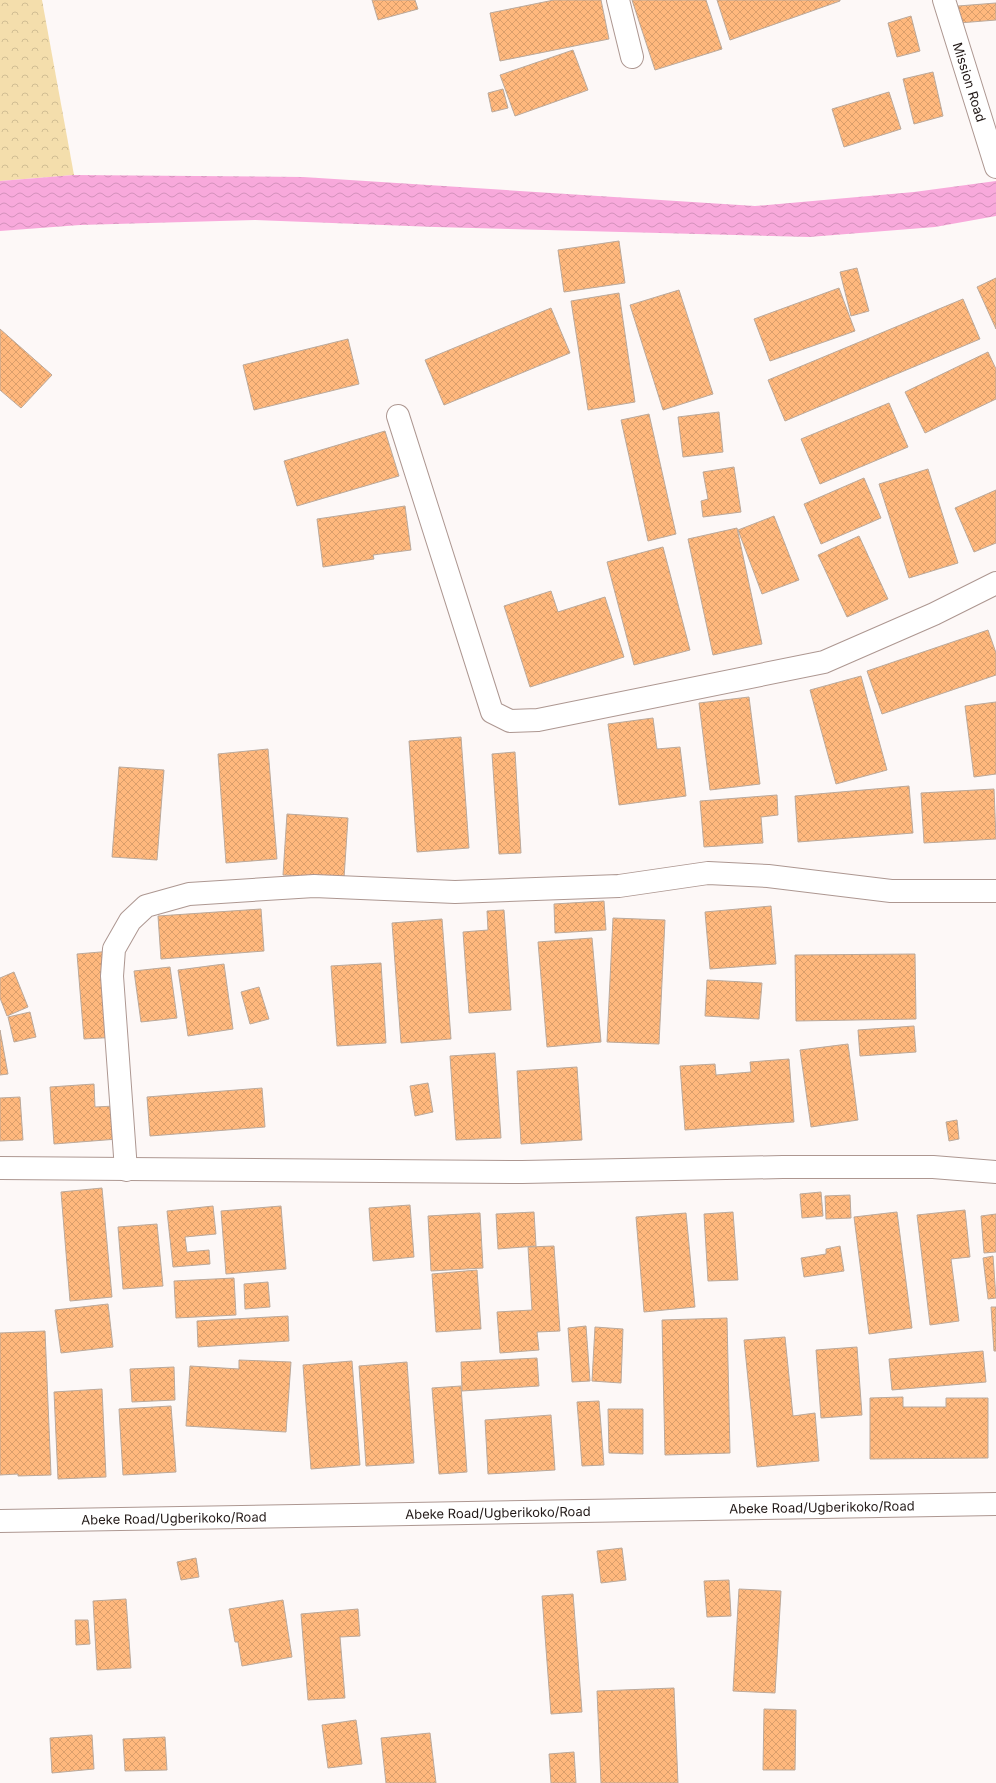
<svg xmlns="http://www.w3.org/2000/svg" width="996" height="1783" font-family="Inter,sans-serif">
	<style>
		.forest { fill: url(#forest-crowns) }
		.water { fill: url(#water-waves) }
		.building { fill: url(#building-cross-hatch); stroke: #bba99b }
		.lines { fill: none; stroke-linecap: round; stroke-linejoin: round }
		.minor-casing { stroke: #ad9791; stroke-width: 24 }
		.tertiary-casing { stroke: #ad9791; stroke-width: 24 }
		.minor { stroke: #fff; stroke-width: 22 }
		.tertiary { stroke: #fff; stroke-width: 22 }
		.labels { text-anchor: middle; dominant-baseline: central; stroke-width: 4; stroke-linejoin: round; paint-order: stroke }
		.street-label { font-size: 13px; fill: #221917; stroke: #fdf8f7 }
	</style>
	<defs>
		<pattern id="forest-crowns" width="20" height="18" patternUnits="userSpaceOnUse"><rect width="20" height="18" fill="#f4deac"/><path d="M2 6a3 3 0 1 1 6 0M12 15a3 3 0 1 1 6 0" fill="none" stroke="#d1be93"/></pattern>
		<pattern id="water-waves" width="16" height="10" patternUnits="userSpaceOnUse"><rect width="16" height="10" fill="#f8a9db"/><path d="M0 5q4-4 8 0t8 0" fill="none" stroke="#d491bb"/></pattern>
		<pattern id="building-cross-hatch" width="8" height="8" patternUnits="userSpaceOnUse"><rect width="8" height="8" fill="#ffb87d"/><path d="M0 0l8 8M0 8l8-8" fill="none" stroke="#da9e6b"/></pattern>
	</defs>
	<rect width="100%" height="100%" fill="#fdf8f7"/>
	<!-- forest -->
	<polygon class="forest" points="0,0 42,0 74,175 0,181"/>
	<!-- water -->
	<polygon class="water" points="74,175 303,177 755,206 914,192 996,181 996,216 935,227 809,237 435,227 255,220 80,225 0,231 0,181"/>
	<!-- building -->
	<g class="building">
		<polygon points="372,0 415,0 418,9 378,20"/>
		<polygon points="554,0 601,0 609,39 500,61 490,13"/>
		<polygon points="632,0 706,0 722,49 655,70"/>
		<polygon points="717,0 840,0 840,1 730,40"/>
		<polygon points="996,3 996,20 959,23 958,6"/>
		<polygon points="911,16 920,51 897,57 888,23"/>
		<polygon points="573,50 588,90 515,116 500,75"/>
		<polygon points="933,72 943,116 914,124 903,79"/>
		<polygon points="503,89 508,108 492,112 488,93"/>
		<polygon points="889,92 901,129 844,147 832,109"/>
		<polygon points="619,241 625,283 564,292 558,250"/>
		<polygon points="857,268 869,311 851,316 840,272"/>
		<polygon points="996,278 996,329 977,287"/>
		<polygon points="839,288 855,331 770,361 754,319"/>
		<polygon points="679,290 713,394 663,410 630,305"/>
		<polygon points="619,293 635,402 588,410 571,301"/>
		<polygon points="963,299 980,339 785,421 768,380"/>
		<polygon points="551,308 570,353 444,405 425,360"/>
		<polygon points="0,329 52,375 21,408 0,390"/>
		<polygon points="348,339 359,384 254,410 243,365"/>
		<polygon points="988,352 996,369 996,399 925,433 905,392"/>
		<polygon points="889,403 908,447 820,484 801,439"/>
		<polygon points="719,412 723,452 683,457 678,417"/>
		<polygon points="649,414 676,534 648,541 621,420"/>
		<polygon points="385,431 399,476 297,506 284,461"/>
		<polygon points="734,467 741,512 703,517 701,501 708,499 703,472"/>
		<polygon points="928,469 958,563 909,578 879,484"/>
		<polygon points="864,478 881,518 821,544 804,504"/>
		<polygon points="996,490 996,543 974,552 955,508"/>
		<polygon points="405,506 411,550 373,555 374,559 323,567 317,519"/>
		<polygon points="774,516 799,580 762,594 738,530"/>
		<polygon points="737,528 762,644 713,655 688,539"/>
		<polygon points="859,536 888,599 847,617 818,555"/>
		<polygon points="663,547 690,650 634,665 607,562"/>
		<polygon points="551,591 558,612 605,597 624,657 530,687 504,606"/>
		<polygon points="988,630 996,653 996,675 882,714 867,671"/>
		<polygon points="861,676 887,770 836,784 810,690"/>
		<polygon points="749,697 760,784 710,790 699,703"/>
		<polygon points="996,702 996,774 974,777 965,706"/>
		<polygon points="653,718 657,749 680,747 686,796 619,805 608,724"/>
		<polygon points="461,737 469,848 417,852 409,741"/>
		<polygon points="268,749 277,859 226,863 218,754"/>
		<polygon points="515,752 521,853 499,854 492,754"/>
		<polygon points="119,767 164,770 157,860 112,857"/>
		<polygon points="909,786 913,833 798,842 795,796"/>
		<polygon points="994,789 996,839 924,843 921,793"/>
		<polygon points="777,795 778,815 761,817 763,843 704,847 700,801"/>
		<polygon points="287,814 348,818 344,878 283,875"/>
		<polygon points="604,901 606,930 555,933 554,904"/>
		<polygon points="771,906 776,964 710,969 705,912"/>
		<polygon points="261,909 264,951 161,959 158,916"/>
		<polygon points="504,910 511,1010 469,1013 463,932 488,930 487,911"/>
		<polygon points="613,918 665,920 659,1044 607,1042"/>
		<polygon points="442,919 451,1039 401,1043 392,923"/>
		<polygon points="592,938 601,1042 547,1047 538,942"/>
		<polygon points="112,951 119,1037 84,1039 77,954"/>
		<polygon points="915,954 916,1019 796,1021 795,955"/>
		<polygon points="381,963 386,1043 337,1046 331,966"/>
		<polygon points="224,964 233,1029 188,1036 178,970"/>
		<polygon points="170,967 177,1018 141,1022 134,971"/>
		<polygon points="14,972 28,1007 7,1016 0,998 0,978"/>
		<polygon points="707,980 762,983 759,1019 705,1016"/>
		<polygon points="259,987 269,1019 250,1024 241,992"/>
		<polygon points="30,1012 36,1037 14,1042 8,1017"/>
		<polygon points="914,1026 916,1052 860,1056 858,1030"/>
		<polygon points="0,1030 8,1074 0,1075"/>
		<polygon points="848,1044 858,1120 811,1127 800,1050"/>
		<polygon points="495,1053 501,1138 456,1140 450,1056"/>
		<polygon points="789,1059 794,1122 685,1130 680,1066 715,1064 716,1075 751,1072 750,1062"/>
		<polygon points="577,1067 582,1140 521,1144 517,1071"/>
		<polygon points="428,1083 433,1112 415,1116 410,1086"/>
		<polygon points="94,1084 95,1107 115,1106 118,1139 54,1144 50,1087"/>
		<polygon points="262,1088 265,1127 150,1136 147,1097"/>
		<polygon points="20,1097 23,1140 0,1141 0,1098"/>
		<polygon points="957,1120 959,1139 949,1141 946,1122"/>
		<polygon points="102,1188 112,1297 70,1301 61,1192"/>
		<polygon points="821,1192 823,1216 802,1218 800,1194"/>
		<polygon points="850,1195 851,1218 826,1219 825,1196"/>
		<polygon points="410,1205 414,1257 373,1261 369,1208"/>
		<polygon points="213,1206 216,1234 185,1237 187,1252 209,1250 210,1264 173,1267 167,1211"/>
		<polygon points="281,1206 286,1269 226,1274 221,1211"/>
		<polygon points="965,1210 970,1257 951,1259 959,1321 930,1325 917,1215"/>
		<polygon points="534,1212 536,1246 498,1249 496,1214"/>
		<polygon points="733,1212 738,1280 708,1281 704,1214"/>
		<polygon points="897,1212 912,1328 869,1334 854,1217"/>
		<polygon points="480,1213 483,1268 431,1271 428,1216"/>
		<polygon points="686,1213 695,1307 644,1312 636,1217"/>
		<polygon points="996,1214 996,1252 984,1253 981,1216"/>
		<polygon points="157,1224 163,1286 123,1289 118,1227"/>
		<polygon points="554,1246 560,1331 537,1332 539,1350 500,1353 497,1312 532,1310 528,1247"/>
		<polygon points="840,1246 844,1271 804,1277 801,1258 826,1254 826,1249"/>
		<polygon points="993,1256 996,1298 988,1299 983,1258"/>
		<polygon points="477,1270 481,1329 436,1332 432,1274"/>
		<polygon points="234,1278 236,1315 176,1318 174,1281"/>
		<polygon points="268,1282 270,1307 245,1309 244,1284"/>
		<polygon points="108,1304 113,1347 61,1353 55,1310"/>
		<polygon points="991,1307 996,1307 996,1351 994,1351"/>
		<polygon points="288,1316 289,1341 198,1347 197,1321"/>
		<polygon points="727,1318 730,1453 665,1455 662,1320"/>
		<polygon points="586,1326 590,1381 572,1382 568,1328"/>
		<polygon points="595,1327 623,1329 621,1383 592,1381"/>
		<polygon points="45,1331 51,1475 18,1476 18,1474 0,1475 0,1333"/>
		<polygon points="785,1337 793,1416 815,1413 819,1461 757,1467 744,1340"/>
		<polygon points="857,1347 862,1415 821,1418 816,1350"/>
		<polygon points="983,1351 986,1382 892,1390 889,1359"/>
		<polygon points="537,1358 539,1386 462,1391 461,1362"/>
		<polygon points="239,1360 291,1362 286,1432 186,1426 190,1366 239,1369"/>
		<polygon points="352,1361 360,1465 311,1469 303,1365"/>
		<polygon points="407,1362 414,1463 366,1466 359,1366"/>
		<polygon points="174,1367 175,1400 132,1402 130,1369"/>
		<polygon points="461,1386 467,1472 439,1474 432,1388"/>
		<polygon points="102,1389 106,1477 58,1479 54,1392"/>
		<polygon points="903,1397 903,1407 946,1407 946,1398 988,1398 988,1458 870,1459 870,1398"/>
		<polygon points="599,1401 604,1465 582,1466 577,1402"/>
		<polygon points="171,1406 176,1472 123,1475 119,1409"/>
		<polygon points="608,1409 643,1409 643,1454 609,1453"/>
		<polygon points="551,1415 555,1470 488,1474 485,1420"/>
		<polygon points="622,1548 626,1580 601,1583 597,1551"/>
		<polygon points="196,1558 199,1577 181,1580 177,1562"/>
		<polygon points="729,1580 731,1616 707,1617 704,1581"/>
		<polygon points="739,1589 781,1591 775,1693 733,1691"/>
		<polygon points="573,1594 582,1712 551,1714 542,1596"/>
		<polygon points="126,1599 131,1668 97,1670 93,1601"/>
		<polygon points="283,1600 292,1657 242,1666 238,1642 235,1642 229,1609"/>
		<polygon points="358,1609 360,1636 340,1637 345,1698 308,1700 301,1614"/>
		<polygon points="75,1620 88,1620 90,1644 76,1645"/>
		<polygon points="674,1688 678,1783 601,1783 597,1691"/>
		<polygon points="764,1709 796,1710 795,1770 763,1770"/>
		<polygon points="356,1720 362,1764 328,1768 322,1725"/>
		<polygon points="430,1733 436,1783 386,1783 381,1738"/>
		<polygon points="92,1735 94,1769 52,1773 50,1738"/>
		<polygon points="165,1737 167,1770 125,1771 123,1739"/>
		<polygon points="574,1752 576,1783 551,1783 549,1754"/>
	</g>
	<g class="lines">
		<defs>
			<g id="minor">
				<polyline points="618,0 632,57"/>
				<path id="s1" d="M944,0L996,167"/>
				<polyline points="398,416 492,712 510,721 538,720 824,662 934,614 996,583"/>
				<polyline points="0,1168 522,1172 783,1167 933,1167 996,1172"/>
				<polyline points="126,1170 112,976 114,949 130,921 146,906 189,894 314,886 455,892 619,886 708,873 768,876 891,891 996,891"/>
			</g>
			<g id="tertiary">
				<path id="s2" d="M0,1521L996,1504"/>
			</g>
		</defs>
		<!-- minor casing -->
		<use href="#minor" class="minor-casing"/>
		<!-- tertiary casing -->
		<use href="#tertiary" class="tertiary-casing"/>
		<!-- minor -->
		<use href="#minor" class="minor"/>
		<!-- tertiary -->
		<use href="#tertiary" class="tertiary"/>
	</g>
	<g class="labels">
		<!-- street labels -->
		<g class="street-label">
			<text stroke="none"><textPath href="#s1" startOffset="86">Mission Road</textPath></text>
			<text stroke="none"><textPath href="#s2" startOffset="822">Abeke Road/Ugberikoko/Road</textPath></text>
			<text stroke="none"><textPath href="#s2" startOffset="498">Abeke Road/Ugberikoko/Road</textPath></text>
			<text stroke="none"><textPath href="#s2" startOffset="174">Abeke Road/Ugberikoko/Road</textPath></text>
		</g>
	</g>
</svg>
